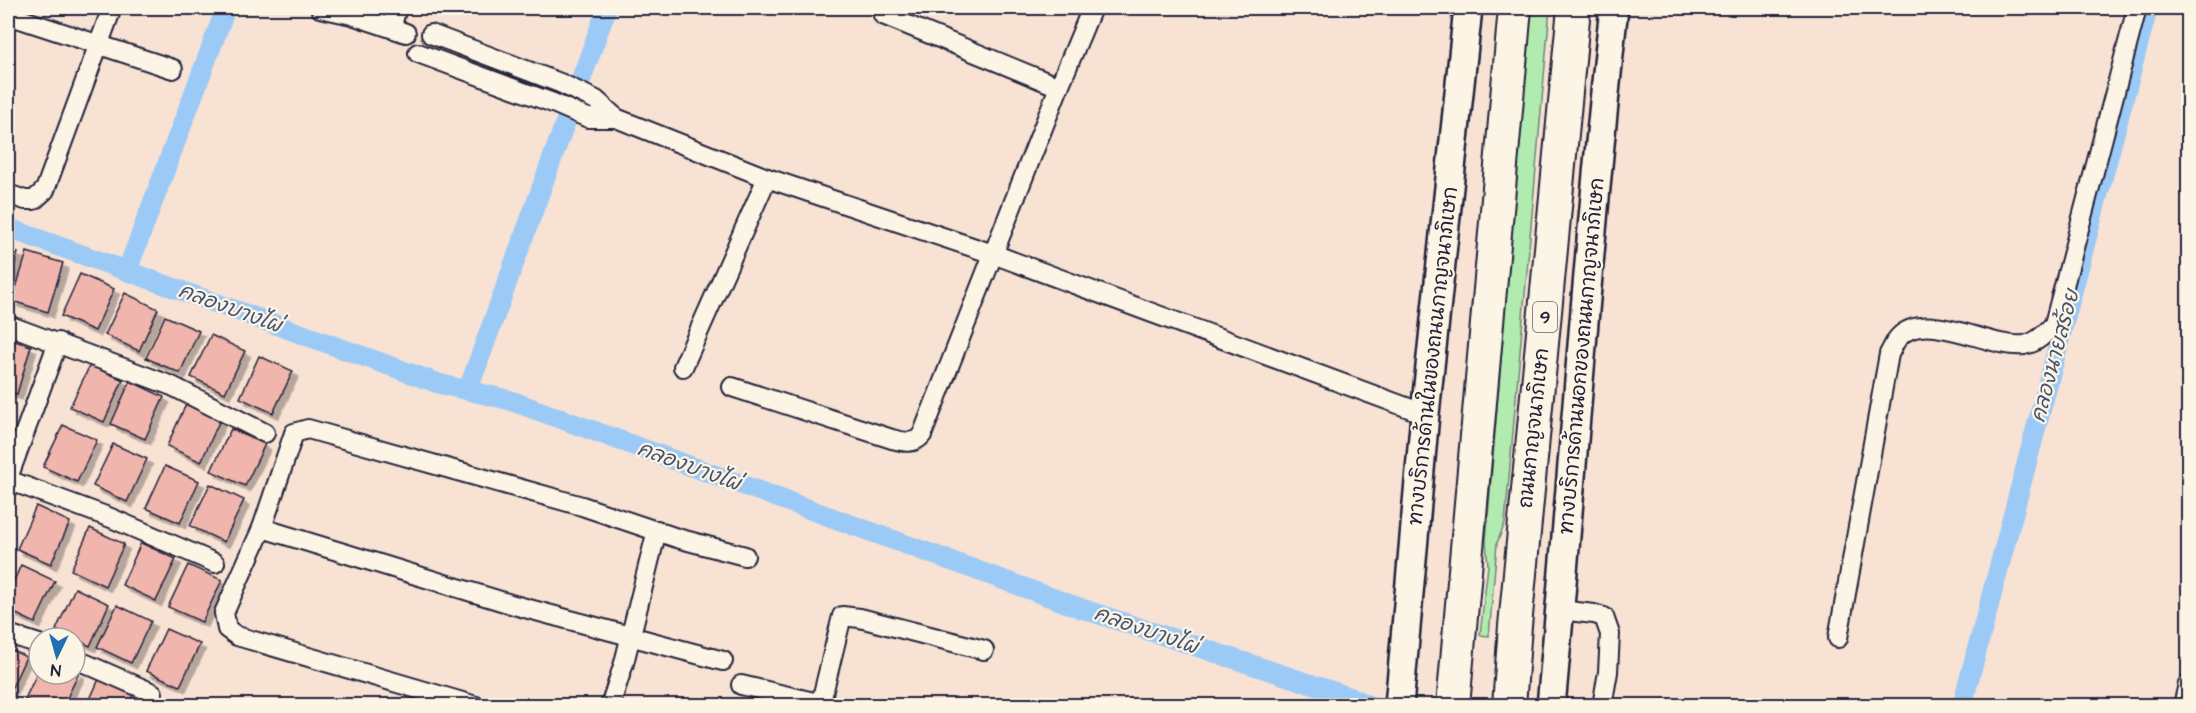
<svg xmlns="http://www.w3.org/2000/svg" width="2196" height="713" font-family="'Architects Daughter','Playpen Sans Thai',sans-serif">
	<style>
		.green { fill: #b2ebaf; stroke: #6a8675; stroke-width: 1.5 }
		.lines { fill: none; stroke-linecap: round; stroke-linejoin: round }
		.canal { stroke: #9bcaf6; stroke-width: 20 }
		.building { fill: #f0b5ac; stroke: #22223b; stroke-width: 1.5; filter: url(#shadow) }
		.minor-casing { stroke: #22223b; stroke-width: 22 }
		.secondary-casing { stroke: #22223b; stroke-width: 32 }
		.trunk-casing { stroke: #22223b; stroke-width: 36 }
		.minor { stroke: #fcf5e5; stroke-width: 18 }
		.secondary { stroke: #fcf5e5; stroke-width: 27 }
		.trunk { stroke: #fcf5e5; stroke-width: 32 }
		.labels { text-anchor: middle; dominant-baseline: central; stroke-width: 4.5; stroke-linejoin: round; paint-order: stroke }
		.shield { fill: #fcf5e5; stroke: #63616e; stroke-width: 1.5 }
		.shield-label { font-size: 18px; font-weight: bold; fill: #22223b }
		.street-label { font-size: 20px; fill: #22223b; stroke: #fcf5e5 }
		.water-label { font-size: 21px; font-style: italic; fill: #465473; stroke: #fcf5e5 }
	</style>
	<defs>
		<filter id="shadow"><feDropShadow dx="5.5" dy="5.5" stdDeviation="0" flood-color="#0004"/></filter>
	</defs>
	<rect width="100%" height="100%" fill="#f8e2d4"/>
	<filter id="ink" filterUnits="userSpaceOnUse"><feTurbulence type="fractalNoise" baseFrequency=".0167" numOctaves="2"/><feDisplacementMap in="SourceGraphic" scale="12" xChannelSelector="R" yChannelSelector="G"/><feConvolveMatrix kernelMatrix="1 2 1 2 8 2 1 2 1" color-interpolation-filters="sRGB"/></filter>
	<g filter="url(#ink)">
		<!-- green -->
		<polygon class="green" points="1530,8 1550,8 1505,523 1497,543 1489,636 1480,635 1488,566 1486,541"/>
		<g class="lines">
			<!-- canal -->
			<g class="canal">
				<polyline points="8,228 440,384 509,400 1083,609 1353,698 1370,706"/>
				<polyline points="127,271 226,8"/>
				<polyline points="468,390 607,8"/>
				<polyline points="1962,706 2148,8"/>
			</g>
		</g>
		<!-- building -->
		<g class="building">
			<polygon points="8,250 18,253 8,288"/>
			<polygon points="27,252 63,263 48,312 12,301"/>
			<polygon points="80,274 114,289 95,331 61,316"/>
			<polygon points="125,293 158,309 139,351 105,335"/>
			<polygon points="165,316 199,331 180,373 146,358"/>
			<polygon points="211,335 245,351 225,393 191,377"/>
			<polygon points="8,339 31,346 17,394 8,392"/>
			<polygon points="259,356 293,371 273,413 240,398"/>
			<polygon points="90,365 123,380 104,422 70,407"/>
			<polygon points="130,381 164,397 145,439 111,424"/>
			<polygon points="186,404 220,420 201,462 167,446"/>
			<polygon points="63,425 97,440 77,482 43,467"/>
			<polygon points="231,429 265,444 245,486 211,471"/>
			<polygon points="113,444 147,459 127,502 93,486"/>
			<polygon points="165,466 199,481 180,523 146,508"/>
			<polygon points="210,484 244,500 224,542 190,526"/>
			<polygon points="36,506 70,522 51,564 17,549"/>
			<polygon points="90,528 124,544 105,586 71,570"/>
			<polygon points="141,543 176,559 156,601 122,585"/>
			<polygon points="21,565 55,581 35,623 8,610 8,594"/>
			<polygon points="188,565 222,580 202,622 168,607"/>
			<polygon points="75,588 109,604 90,646 56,630"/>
			<polygon points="117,605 151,621 131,663 97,647"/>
			<polygon points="166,629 200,644 180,686 146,671"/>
			<polygon points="8,648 26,657 8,696"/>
			<polygon points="39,669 39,674 75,674 75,671 79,673 63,706 39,706 25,699"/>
			<polygon points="99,679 133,695 128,706 87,706"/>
		</g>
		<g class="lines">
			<defs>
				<g id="minor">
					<polyline points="320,8 352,15 406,33"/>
					<polyline points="8,15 173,69"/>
					<polyline points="883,15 1059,87"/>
					<polyline points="391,28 397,8"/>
					<polyline points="431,34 560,83 596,100 616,118 767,178 993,254 1425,414"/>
					<polyline points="418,53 553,103 588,118 616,118"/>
					<polyline points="8,194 25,200 34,200 45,190 112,8"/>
					<polyline points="8,325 172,386 265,433"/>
					<polyline points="683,367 767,178"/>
					<path d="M732,387L892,439C904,442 914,445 922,435L1059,87L1092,8"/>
					<polyline points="8,478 58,342"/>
					<polyline points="8,480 111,518 215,563"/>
					<polyline points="262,528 514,605 723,661"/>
					<polyline points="1560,610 1594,614 1604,617 1610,634 1608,672 1602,706"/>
					<polyline points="8,634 39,644"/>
					<path d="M1838,638L1889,354C1892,349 1894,343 1898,338C1925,307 1989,349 2024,345C2037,343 2046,333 2054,324L2137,8"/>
					<polyline points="75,659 153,693"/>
					<polyline points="741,685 831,706"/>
					<polyline points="476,706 237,636 227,629 224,613 262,528 294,433 308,429 582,506 677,538 745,556"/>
					<polyline points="610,706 624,663 657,530"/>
					<polyline points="820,706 842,616 860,618 984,650"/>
					<polyline points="2183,706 2188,684"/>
				</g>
				<g id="secondary">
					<polyline points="1399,706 1425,414 1468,8"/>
					<path d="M1551,706C1573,473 1588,240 1614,8"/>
				</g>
				<g id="trunk">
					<polyline points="1453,706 1515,8"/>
					<polyline points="1509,706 1515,626 1574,8"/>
				</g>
			</defs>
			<!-- minor casing -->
			<use href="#minor" class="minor-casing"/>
			<!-- secondary casing -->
			<use href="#secondary" class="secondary-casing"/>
			<!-- trunk casing -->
			<use href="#trunk" class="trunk-casing"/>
			<!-- minor -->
			<use href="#minor" class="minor"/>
			<!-- secondary -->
			<use href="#secondary" class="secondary"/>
			<!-- trunk -->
			<use href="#trunk" class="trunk"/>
		</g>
	</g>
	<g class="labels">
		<!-- shield labels -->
		<rect class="shield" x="1533" y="302" width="24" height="30" rx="4.5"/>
		<g class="shield-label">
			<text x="1545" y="317">9</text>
		</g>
		<!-- street labels -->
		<g class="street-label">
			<text transform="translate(1433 356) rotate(-84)">ทางบริการด้านในของถนนกาญจนาภิเษก</text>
			<text transform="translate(1582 356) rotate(-85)">ทางบริการด้านนอกของถนนกาญจนาภิเษก</text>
			<text transform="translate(1534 428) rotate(-84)">ถนนกาญจนาภิเษก</text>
		</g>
		<!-- water labels -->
		<g class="water-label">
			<text transform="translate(230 308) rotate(20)">คลองบางไผ่</text>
			<text transform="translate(2055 356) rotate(-75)">คลองนายสร้อย</text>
			<text transform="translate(689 466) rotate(20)">คลองบางไผ่</text>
			<text transform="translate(1146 630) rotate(19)">คลองบางไผ่</text>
		</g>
	</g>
	<!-- margin -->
	<rect width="2196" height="713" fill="none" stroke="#fcf5e5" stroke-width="30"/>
	<rect x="15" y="15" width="2166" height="683" fill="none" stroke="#22223b" stroke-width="2" filter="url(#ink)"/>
	<!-- north arrow -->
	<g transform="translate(57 656) rotate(185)"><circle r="28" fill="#fcf5e5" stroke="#a5a1a1" stroke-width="1.5"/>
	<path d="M0-4.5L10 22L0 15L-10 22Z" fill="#1f6fb2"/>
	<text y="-9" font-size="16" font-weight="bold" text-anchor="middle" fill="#22223b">N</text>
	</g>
</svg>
